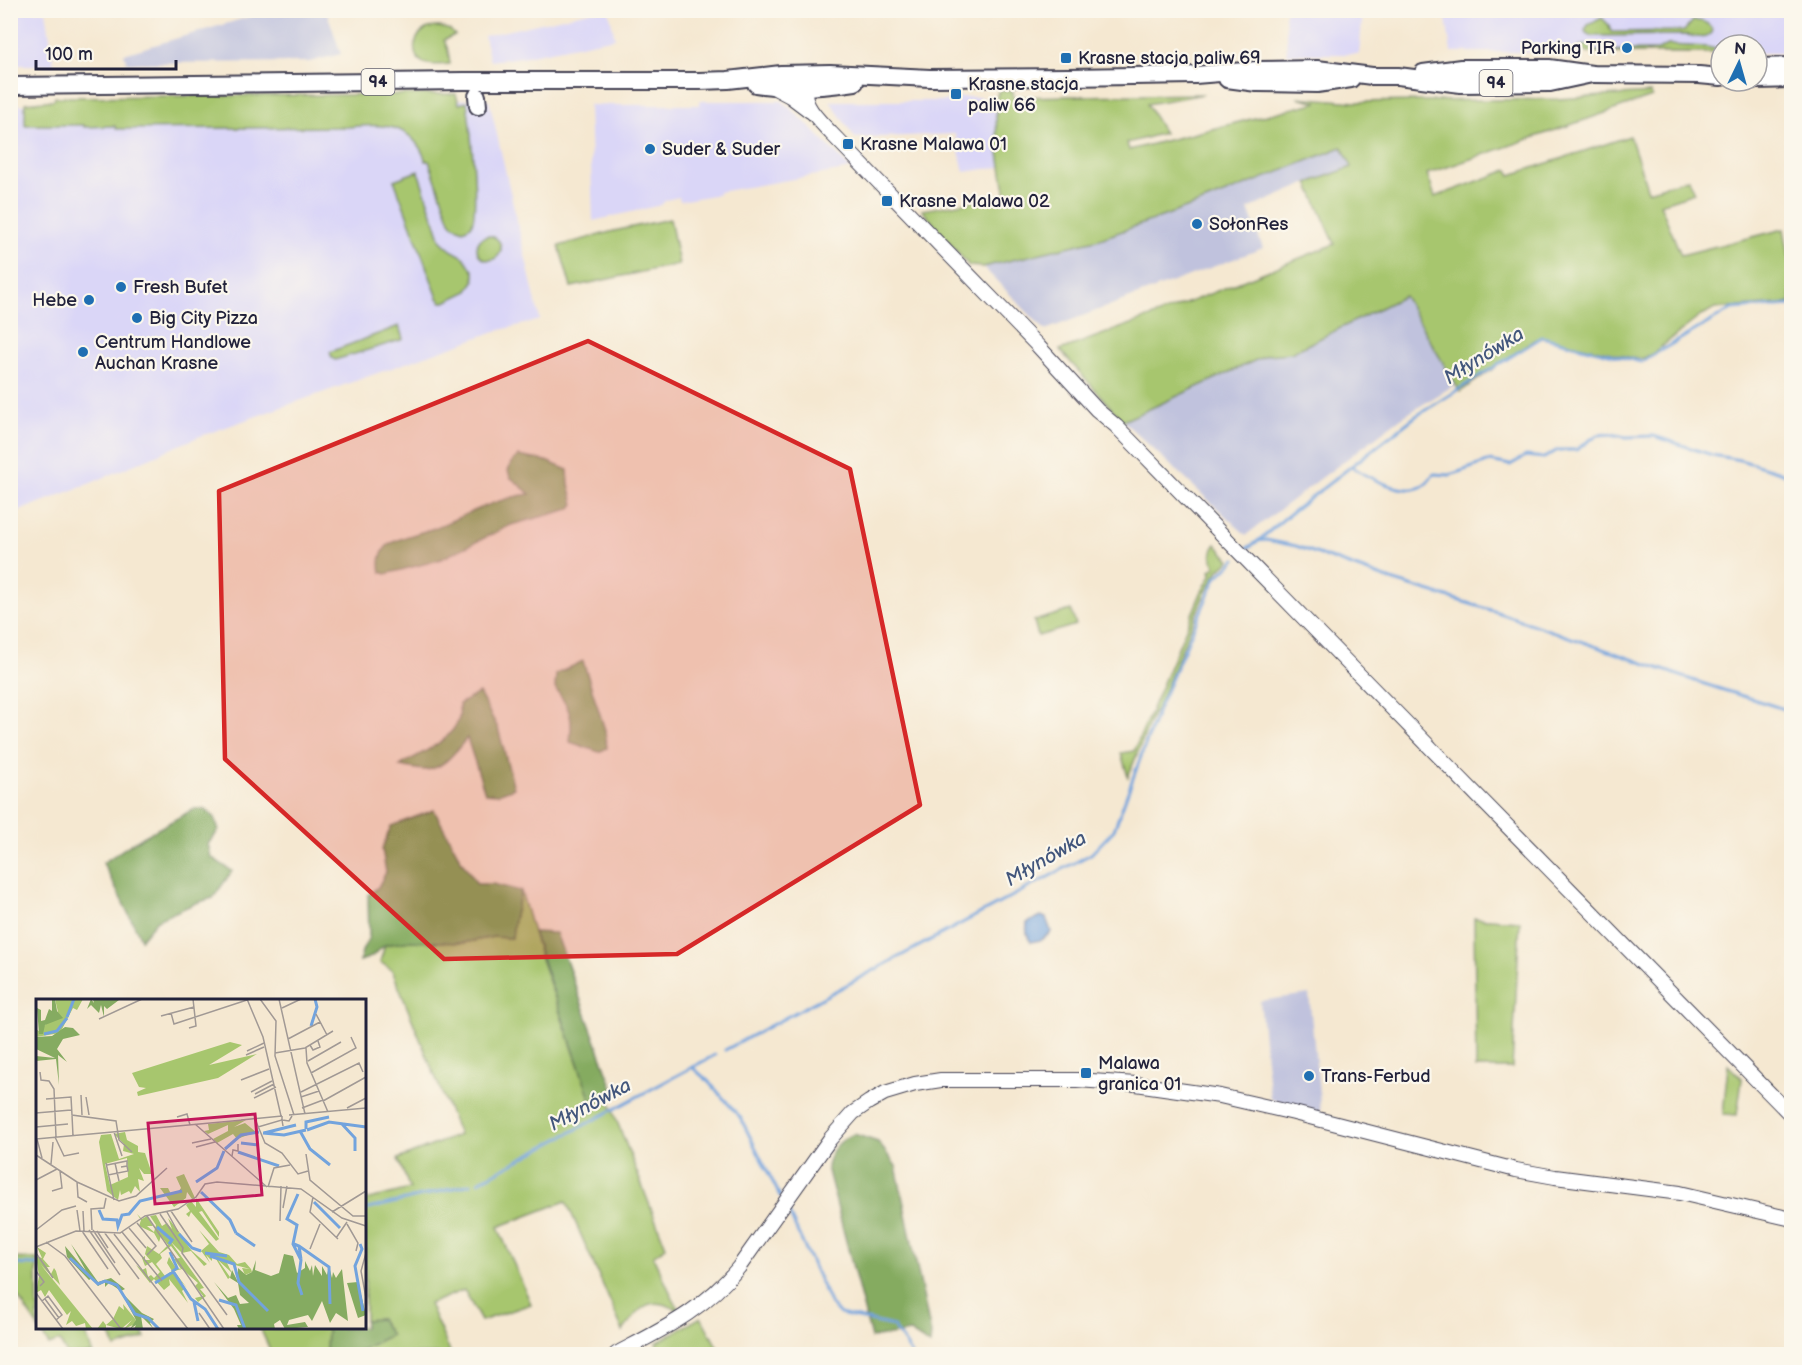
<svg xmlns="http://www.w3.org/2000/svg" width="1802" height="1365" font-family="'Balsamiq Sans',sans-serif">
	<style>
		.built { fill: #dad6f7 }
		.industrial { fill: #c0c2dd }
		.green { fill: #a7c66e; stroke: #647454; stroke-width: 1.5 }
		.forest { fill: #85ab61; stroke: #54664e; stroke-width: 1.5 }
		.water { fill: #72a3dd; stroke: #4a628c; stroke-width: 1.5 }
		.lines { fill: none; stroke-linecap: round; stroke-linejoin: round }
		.stream { stroke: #72a3dd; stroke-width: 3 }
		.tertiary-casing { stroke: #424052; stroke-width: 16 }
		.primary-casing { stroke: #424052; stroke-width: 20 }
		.tertiary { stroke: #fff; stroke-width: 14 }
		.primary { stroke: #fff; stroke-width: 16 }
		.marked { fill: #d62828; fill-opacity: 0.2; stroke: #d62828; stroke-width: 4.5; stroke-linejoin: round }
		.poi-dot { fill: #1f6fb2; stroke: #fbf7ec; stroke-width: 2 }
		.labels { text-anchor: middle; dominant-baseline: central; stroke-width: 4.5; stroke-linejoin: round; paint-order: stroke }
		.shield { fill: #fbf7ec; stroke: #636270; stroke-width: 1.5 }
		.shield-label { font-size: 16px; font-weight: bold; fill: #22223b }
		.poi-label { font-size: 18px; fill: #22223b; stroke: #fbf7ec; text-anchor: start }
		.water-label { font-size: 20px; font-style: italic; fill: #42567c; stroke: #fbf7ec }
		.inset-river { fill: none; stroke: #72a3dd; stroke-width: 3 }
		.inset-road { fill: none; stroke: #a19995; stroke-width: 1.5 }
		.view { fill: #c2185b; fill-opacity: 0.15; stroke: #c2185b; stroke-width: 3 }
		.inset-edge { fill: none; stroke: #22223b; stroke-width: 3 }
	</style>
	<rect width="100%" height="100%" fill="#fbf7ec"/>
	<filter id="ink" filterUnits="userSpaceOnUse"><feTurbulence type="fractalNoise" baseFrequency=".0167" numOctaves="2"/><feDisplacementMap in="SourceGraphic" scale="12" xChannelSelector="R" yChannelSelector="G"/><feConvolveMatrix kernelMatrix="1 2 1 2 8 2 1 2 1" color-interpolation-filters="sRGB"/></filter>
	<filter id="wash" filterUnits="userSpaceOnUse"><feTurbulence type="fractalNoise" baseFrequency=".008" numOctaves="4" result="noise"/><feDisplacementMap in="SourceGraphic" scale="24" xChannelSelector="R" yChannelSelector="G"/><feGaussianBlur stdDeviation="1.35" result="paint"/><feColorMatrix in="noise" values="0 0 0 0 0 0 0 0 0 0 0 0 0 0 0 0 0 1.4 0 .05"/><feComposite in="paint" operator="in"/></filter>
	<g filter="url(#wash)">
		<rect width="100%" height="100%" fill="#f5e8d1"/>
		<!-- built -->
		<g class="built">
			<polygon points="10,11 46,11 54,65 11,65"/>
			<polygon points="609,11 615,38 522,57 490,61 484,36 593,11"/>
			<polygon points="1285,11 1363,11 1359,54 1287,54"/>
			<polygon points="1445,11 1791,11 1791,53 1757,53 1757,45 1721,45 1721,53 1451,52"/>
			<polygon points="948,97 981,97 992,105 996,103 1001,167 964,172 955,134 855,138 830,101 947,101"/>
			<polygon points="390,99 489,100 540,320 493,332 198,437 91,483 11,514 11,105"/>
			<polygon points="699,101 782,101 806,123 851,169 719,192 719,194 680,201 679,197 666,200 661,205 593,221 589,105 699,105"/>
		</g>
		<!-- industrial -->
		<g class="industrial">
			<polygon points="326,10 341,54 309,62 127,63 124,54 269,11"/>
			<polygon points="1342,147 1352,167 1308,183 1248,209 1263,248 1045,330 983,267 1100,239 1203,202"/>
			<polygon points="1404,296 1456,384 1401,418 1246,535 1123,421 1267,355 1291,353"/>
			<polygon points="1309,994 1321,1112 1270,1099 1260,1001"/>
		</g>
		<!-- green -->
		<g class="green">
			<path d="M1602,18L1609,25L1611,32L1684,31L1693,21C1702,20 1709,22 1713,31C1708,41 1696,37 1687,35L1591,36L1586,33L1585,30L1588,25Z"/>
			<path d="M440,27L450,30L455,35L444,40L448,50L450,64C442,64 429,67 422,62C409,54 415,35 426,29C430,27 435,27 440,27Z"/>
			<polygon points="1588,45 1594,51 1658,50 1668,45 1707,47 1716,49 1720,53 1589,53 1580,48 1580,46"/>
			<path d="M998,91H1013V97L1204,94L1147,104L1164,133L1127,143L1129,150L1318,102L1297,97L1355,102L1557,99L1651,93L1652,97L1427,174L1435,197L1508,170L1511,175L1630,136L1648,191L1688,179L1694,193L1660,204L1681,255L1784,229L1791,267V303L1713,309L1699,317L1652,354L1644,358L1636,359L1553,339L1542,338L1534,340L1460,392L1404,296L1291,353L1267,355L1123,421L1060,350L1167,311L1335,244L1308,183L1352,167L1342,147L1203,202L1100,239L983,267L969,266L922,210L1006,196C1001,168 992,118 998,91Z"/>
			<path d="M456,94L459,104L467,102C470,123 480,211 471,226L463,230L454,226L450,221L429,161H426C412,122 383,124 348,127L116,129L115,126L84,127V125H25V103L54,100L55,97Z"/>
			<polygon points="418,171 441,241 451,250 464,257 474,272 474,281 468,291 445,302 442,302 438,298 394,180"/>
			<polygon points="670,219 679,264 571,287 559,246 614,231"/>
			<circle cx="489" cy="248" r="12"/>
			<polygon points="399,326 403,339 401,340 335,360 332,358 330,352"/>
			<path d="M1216,544L1230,560L1219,570L1205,593L1158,707L1152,716L1128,777L1121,753L1134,751L1201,593L1211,575L1210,570L1216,567C1211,559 1209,552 1216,544Z"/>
			<polygon points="1071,610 1076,625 1038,636 1034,621"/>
			<path d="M521,891L540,956L592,1104L608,1098L666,1247L653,1256L679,1311C649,1293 640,1308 623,1331L566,1201L498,1227L531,1304L481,1321L464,1290L429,1304L451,1354H362L361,1350L391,1335L380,1319L365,1320V1200L410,1189L398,1159L459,1135L392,970L380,962L385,945L410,941L463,943L493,937L511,938L514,919Z"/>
			<polygon points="1474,918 1520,921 1512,1068 1476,1068"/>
			<polygon points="1728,1065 1742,1079 1737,1115 1723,1114"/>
			<polygon points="10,1258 37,1259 38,1327 11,1287"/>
			<polygon points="701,1317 721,1354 661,1354 656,1343"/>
			<polygon points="38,1328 148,1328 143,1330 145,1338 115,1348 108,1329 86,1334 93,1354 67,1354 59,1341 49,1345"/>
			<polygon points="260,1328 327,1328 326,1354 272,1354"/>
		</g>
		<!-- forest -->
		<g class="forest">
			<path d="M518,456L546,461L568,470L569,484L574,504L570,509L511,525L439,560L386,574L381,572C379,563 379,554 387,546C396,538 421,533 434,528C466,515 496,498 530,494L510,477L508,471L511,463Z"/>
			<path d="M583,661L605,730L607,748L599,752L570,742C573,716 571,710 555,688L556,674Z"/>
			<path d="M479,693L498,728L514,788L498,794L485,793L467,738C455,752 444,769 425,770C417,770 408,767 400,766C419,753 451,743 459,718C460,714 459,708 459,704Z"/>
			<polygon points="194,809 205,809 214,817 219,830 208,844 211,857 232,871 213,898 196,903 157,920 141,939 103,863 134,842"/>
			<polygon points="434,810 461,860 477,884 493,884 521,891 514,919 512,938 493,937 463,943 410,941 385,945 371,957 360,961 362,951 369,937 368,895 378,887 386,872 382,849 391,826"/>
			<polygon points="533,932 556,933 614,1091 608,1098 592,1104"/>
			<path d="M854,1134L878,1142L896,1166L931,1334L930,1345L910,1332L871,1338L827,1167C830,1149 839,1141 854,1134Z"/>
			<polygon points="380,1319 391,1335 361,1350 362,1354 326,1354 327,1328 364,1328 365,1320"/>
		</g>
		<!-- water -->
		<path class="water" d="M1041,916L1046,918L1051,931L1050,934L1040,940L1031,942C1026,936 1026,930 1027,923Z"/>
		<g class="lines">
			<!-- stream -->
			<g class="stream">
				<path d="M1352,467C1368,477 1406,498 1424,485C1428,483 1431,477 1434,474L1450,475L1490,461L1510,465L1526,456L1544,458L1558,450H1576L1597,435L1611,434L1626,437L1654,436L1712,455L1740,460L1777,471L1792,477"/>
				<polyline points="1258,541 1286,517 1416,416 1542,337 1641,362 1732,309 1792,305"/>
				<polyline points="1246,549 1258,541 1266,540 1296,546 1391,580 1497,612 1695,681 1784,709 1792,713"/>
				<polyline points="725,1050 1091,854 1114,830 1158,710 1208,595 1216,578 1236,559"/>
				<polyline points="692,1067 708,1081 740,1117 780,1196"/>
				<polyline points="478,1182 715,1055"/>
				<polyline points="364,1210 471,1184"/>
				<polyline points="788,1211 831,1305 840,1314 893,1326 912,1354"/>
				<polyline points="10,1264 38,1265"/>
			</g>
		</g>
	</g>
	<g filter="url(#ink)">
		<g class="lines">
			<defs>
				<g id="tertiary">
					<path d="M809,80C796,101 818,119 831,133L1038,346L1097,410L1116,426C1340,657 1567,886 1792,1116"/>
					<polyline points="773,87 790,96 810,111"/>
					<path d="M616,1354C663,1329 704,1310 739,1267L830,1139L853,1113L869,1102L885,1093L915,1084L941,1080H1077L1136,1084L1220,1096L1294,1113L1516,1170L1555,1177L1680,1193L1792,1219"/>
				</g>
				<g id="primary">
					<polyline points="1757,67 1792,66"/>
					<polyline points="1423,73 1461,68 1549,68 1592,74 1699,75 1721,77"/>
					<polyline points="1227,79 1257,83 1317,84 1351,79"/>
					<polyline points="1757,80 1792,79"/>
					<path d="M756,84C788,89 823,87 855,82"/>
					<polyline points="10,86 464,81 699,81 728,80 781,74 830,73 930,78 1069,77 1195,75 1257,70 1317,69 1372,76 1398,76 1461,84 1550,83 1592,74"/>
					<polyline points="477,96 478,106"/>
				</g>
			</defs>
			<!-- tertiary casing -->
			<use href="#tertiary" class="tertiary-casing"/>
			<!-- primary casing -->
			<use href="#primary" class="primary-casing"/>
			<!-- tertiary -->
			<use href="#tertiary" class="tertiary"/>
			<!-- primary -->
			<use href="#primary" class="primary"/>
		</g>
	</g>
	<!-- marked area -->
	<path class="marked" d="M588,341L850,469L920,805L677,954L444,959L225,759L219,491Z"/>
	<!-- markers -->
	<g class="poi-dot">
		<circle cx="1627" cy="48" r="6"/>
		<rect x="1060" y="52" width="12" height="12" rx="3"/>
		<rect x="950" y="88" width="12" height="12" rx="3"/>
		<rect x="842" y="138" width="12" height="12" rx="3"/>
		<circle cx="650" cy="149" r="6"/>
		<rect x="881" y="195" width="12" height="12" rx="3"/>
		<circle cx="1197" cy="224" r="6"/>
		<circle cx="121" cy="287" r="6"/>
		<circle cx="89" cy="300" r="6"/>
		<circle cx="137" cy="318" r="6"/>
		<circle cx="83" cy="352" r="6"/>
		<rect x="1080" y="1067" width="12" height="12" rx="3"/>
		<circle cx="1309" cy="1076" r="6"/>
	</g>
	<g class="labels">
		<!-- shield labels -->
		<g class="shield">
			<rect x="361.5" y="69" width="33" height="26" rx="4.5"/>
			<rect x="1479.5" y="70" width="33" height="26" rx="4.5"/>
		</g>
		<g class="shield-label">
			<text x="378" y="82">94</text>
			<text x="1496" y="83">94</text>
		</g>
		<!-- poi labels -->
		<g class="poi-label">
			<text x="1615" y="48" text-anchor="end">Parking TIR</text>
			<text x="1078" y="58">Krasne stacja paliw 69</text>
			<text x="968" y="84">Krasne stacja<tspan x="968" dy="21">paliw 66</tspan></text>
			<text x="860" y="144">Krasne Malawa 01</text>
			<text x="662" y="149">Suder &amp; Suder</text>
			<text x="899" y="201">Krasne Malawa 02</text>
			<text x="1209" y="224">SołonRes</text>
			<text x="133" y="287">Fresh Bufet</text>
			<text x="77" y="300" text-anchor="end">Hebe</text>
			<text x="149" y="318">Big City Pizza</text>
			<text x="95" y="342">Centrum Handlowe<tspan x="95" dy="21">Auchan Krasne</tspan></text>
			<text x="1098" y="1063">Malawa<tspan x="1098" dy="21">granica 01</tspan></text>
			<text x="1321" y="1076">Trans-Ferbud</text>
		</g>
		<!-- water labels -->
		<g class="water-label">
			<text transform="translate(1484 356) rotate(-32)">Młynówka</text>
			<text transform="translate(1046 859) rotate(-30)">Młynówka</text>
			<text transform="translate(590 1105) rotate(-28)">Młynówka</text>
		</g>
	</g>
	<!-- overview -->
	<g transform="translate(36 999)">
		<rect width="330" height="330" fill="#f5e8d1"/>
		<path d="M19,0H47L41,11L37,9L24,34L0,38V30L7,35L5,30L22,13ZM194,43L206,46L173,66L221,55L182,79L102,97L101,93L110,89L103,88L96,74ZM210,121L198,128L209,124L220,133L201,140L197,135L181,144L177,140L192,132V126L172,135L168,132L173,131L172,125ZM89,133L91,141L102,147V153L109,154L116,175H108L103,169L108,182L102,180L104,193L99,187L95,195L93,192L85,196L84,191L82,201L71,192L63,143L65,136L75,135L83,160L98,155L87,152L88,145L78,135ZM91,159L92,178L74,186L69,165ZM148,175L159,199L156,200L151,193L150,199L138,208L124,189H132L135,195L142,193L145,189L140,178ZM160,199L183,233V238L166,212L163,213L183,240L180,242L155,213L153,218L150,215L154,212L150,206L155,202L160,208ZM101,215L106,220L111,217L117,227H111L118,233L120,226L114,217L120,216L126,227L131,224L136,230L132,219L156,249L165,252L173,245L163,231L183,253L193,256L201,265L209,263L215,270L216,273L209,276L206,269L214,270L199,266L202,281L198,266L191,264L196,274L182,261L194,278L197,276L192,280L180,260L176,258V262L170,256L174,264L166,253L156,249L143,235L156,252L171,265L168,267L155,252L146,254L135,243L168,289L164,290L170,297L162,303L159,299L167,297L159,287L162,284L146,270L138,272L151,289L137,273L152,293L154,301L148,290L146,292L152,304L133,280L134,286L128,291L118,280L114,284L100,266L106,271L110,269L112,278L115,276L118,279L124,273L116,263L109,267L106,259L109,257V261H114L109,255L111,247L123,255L132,246L125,237L123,243L118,234L103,227L105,221ZM135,247L144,259L138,260L145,270L140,269L133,258L131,264L136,272L129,277L120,265L126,259L124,255ZM1,248L10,254L7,260L14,268H11L15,275L18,269L20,272L24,286L5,266L57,330H50L49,324L40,327L36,322L30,326L35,312L31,316L13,291L9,298L5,291L0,294L3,277L0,257L6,259ZM87,305L100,321L99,325L88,330L96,321L85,330L70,326V330H61L67,322L70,326L77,320L83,307L88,311Z" fill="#a7c66e" fill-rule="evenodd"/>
		<path d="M16,0H19L21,12L27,19L9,26L7,35H3L1,9L5,11V22L9,21L13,10L16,12ZM55,0L58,4L57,0L83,1L71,10L68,7V18L65,6L63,14L55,6L51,10ZM29,28L37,29L44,36L27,40L21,50L31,63L22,56L23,86L20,60L0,62V57L19,59L0,50V38L16,37ZM35,245L62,283L75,279L89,290L85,292L73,284L69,288V283L62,287L56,279L53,281L31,258L29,247L50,272ZM248,255L257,257L261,274L269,269V262L274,272L276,266L277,277L279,266L286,277V267L291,276L293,267L296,279L297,273L300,279L306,270L312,322L300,314L294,324L286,302L276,322L272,316L253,321L251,326L269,323L272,328L249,330L244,321L238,325L239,330H203L201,326H205L198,310L178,283L192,299L200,296L204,305L213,304L204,296L202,284L194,279L196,271L202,283V269L210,276L216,273L220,261L219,271L235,277L243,274ZM322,283L330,316L322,319L311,284ZM85,293L106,314L118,320L114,324L117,329L105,317L107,330H98L100,326L94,330L100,321Z" fill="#85ab61"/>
		<path class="inset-river" d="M31,18L38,0M275,27L281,8L279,0M8,35L21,32L31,19M305,124L319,139V152M270,130V123L293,118M271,131L293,123L330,128M264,132L274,150L294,166M227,134L248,136L270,131M228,134L260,126M205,144L223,146M189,150L205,136L223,133M202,153L243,167M160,183L181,169L188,152M165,193L194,221L200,234M262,195L251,220L261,226L257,245L265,261L262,284L266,296M278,203L304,229M63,211L67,220L81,221L82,227L86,216L93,215L104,202L146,192M121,228L136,241L133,245M200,234L219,247M143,235L156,249L165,252M258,245L263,247L265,260M324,245L326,250L319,267L327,312M263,247L293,268L294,305M134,253L141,269L137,272L155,300L169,310L182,330M169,254L191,257M174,257L198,265L203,283L232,312M34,259L62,285L69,282L81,286L99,315L112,319L123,330M119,284L137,273M183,301L200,306L209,330M158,303L162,322"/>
		<path class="inset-road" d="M211,0L227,38L245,117M224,0L240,22L239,57L258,116M243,0L269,115M246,9L265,0M135,14L138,25L211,1M280,15L291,36M125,17L158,8M63,20L106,0M153,29L160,27L157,0M252,40L284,23M274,46L277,51L284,48L282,42M270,49L271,64L292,113M211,52L228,44M239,54L269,49L297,32M210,56L228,48M272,62L305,43M4,73L5,81L13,82L18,90L20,138M275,74L320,49L315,38M205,81L233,70M215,93L236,82M265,93L323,64L327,73M219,95L238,85M45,96L46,116M50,98L53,116M265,98L283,92M218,99L240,88M10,100L35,98L36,116L80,122L83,141L96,153M287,102L330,78M266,109L287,101M311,109L330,99M0,114L35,111M36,116L37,137M253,116L330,109M141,118L151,115L154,126M219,120L229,144L246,154L262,175L272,172M205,121L246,117M159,125L231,188M247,127L246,121L253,122L256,117M0,128L32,125M222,128L246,121V117M78,133L86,157M19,138L28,157L43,154M0,140L207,121M1,140L6,159M156,144L175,140M160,148L179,143M270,155L274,181L317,217H330M0,156L41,183L83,202L100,197L131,169M196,157L197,151L202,152V145M70,164L78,201M79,164L83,182M15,165L17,143M71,166L91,162V167L85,168M72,176L92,172L91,167M0,181L21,170M41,183L42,198L51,203M232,188L238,169L254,166M16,192L26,189L24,172M277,198L274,213L302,240M247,209L251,187M41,211L44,232M47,212L48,232M135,212L156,243M131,213L142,233M296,213L330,192M124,215L147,249L146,254L191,316M111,217L188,330M244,222L245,187M101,224L120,247L111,256M311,225L322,244L320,252M93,229L110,249M0,231L26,211L40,207M53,231L84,276M56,231L55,210L68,209L70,199M57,231L79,264M46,232L72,270M61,232L72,249M68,233L103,280M86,233L126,282M78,235L152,330M300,239L311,223M10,243L29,257L85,330M0,248L40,232L84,234L109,217L142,210L160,198L169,185L181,183L265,190L306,219L330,227M274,250L284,225M0,254L17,279M330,254L325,272L330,299M0,272L8,283L4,287M0,294L27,330M9,300L23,319M6,302L12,297L26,316L20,321M163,314L174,330"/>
		<path class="view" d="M219,115L226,196L119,205L112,124Z"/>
		<rect width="330" height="330" class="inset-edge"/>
	</g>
	<!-- margin -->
	<rect width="1802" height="1365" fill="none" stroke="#fbf7ec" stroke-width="36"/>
	<!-- north arrow -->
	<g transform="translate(1739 63) rotate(5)"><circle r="28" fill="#fbf7ec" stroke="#a4a2a5" stroke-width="1.5"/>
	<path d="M0-4.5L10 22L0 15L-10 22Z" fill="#1f6fb2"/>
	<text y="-9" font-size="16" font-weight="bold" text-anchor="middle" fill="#22223b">N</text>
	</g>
	<!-- scale -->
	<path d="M36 60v9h140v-9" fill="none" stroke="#22223b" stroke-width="3"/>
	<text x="45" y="60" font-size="18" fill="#22223b" stroke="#fbf7ec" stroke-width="4.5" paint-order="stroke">100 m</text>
</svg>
